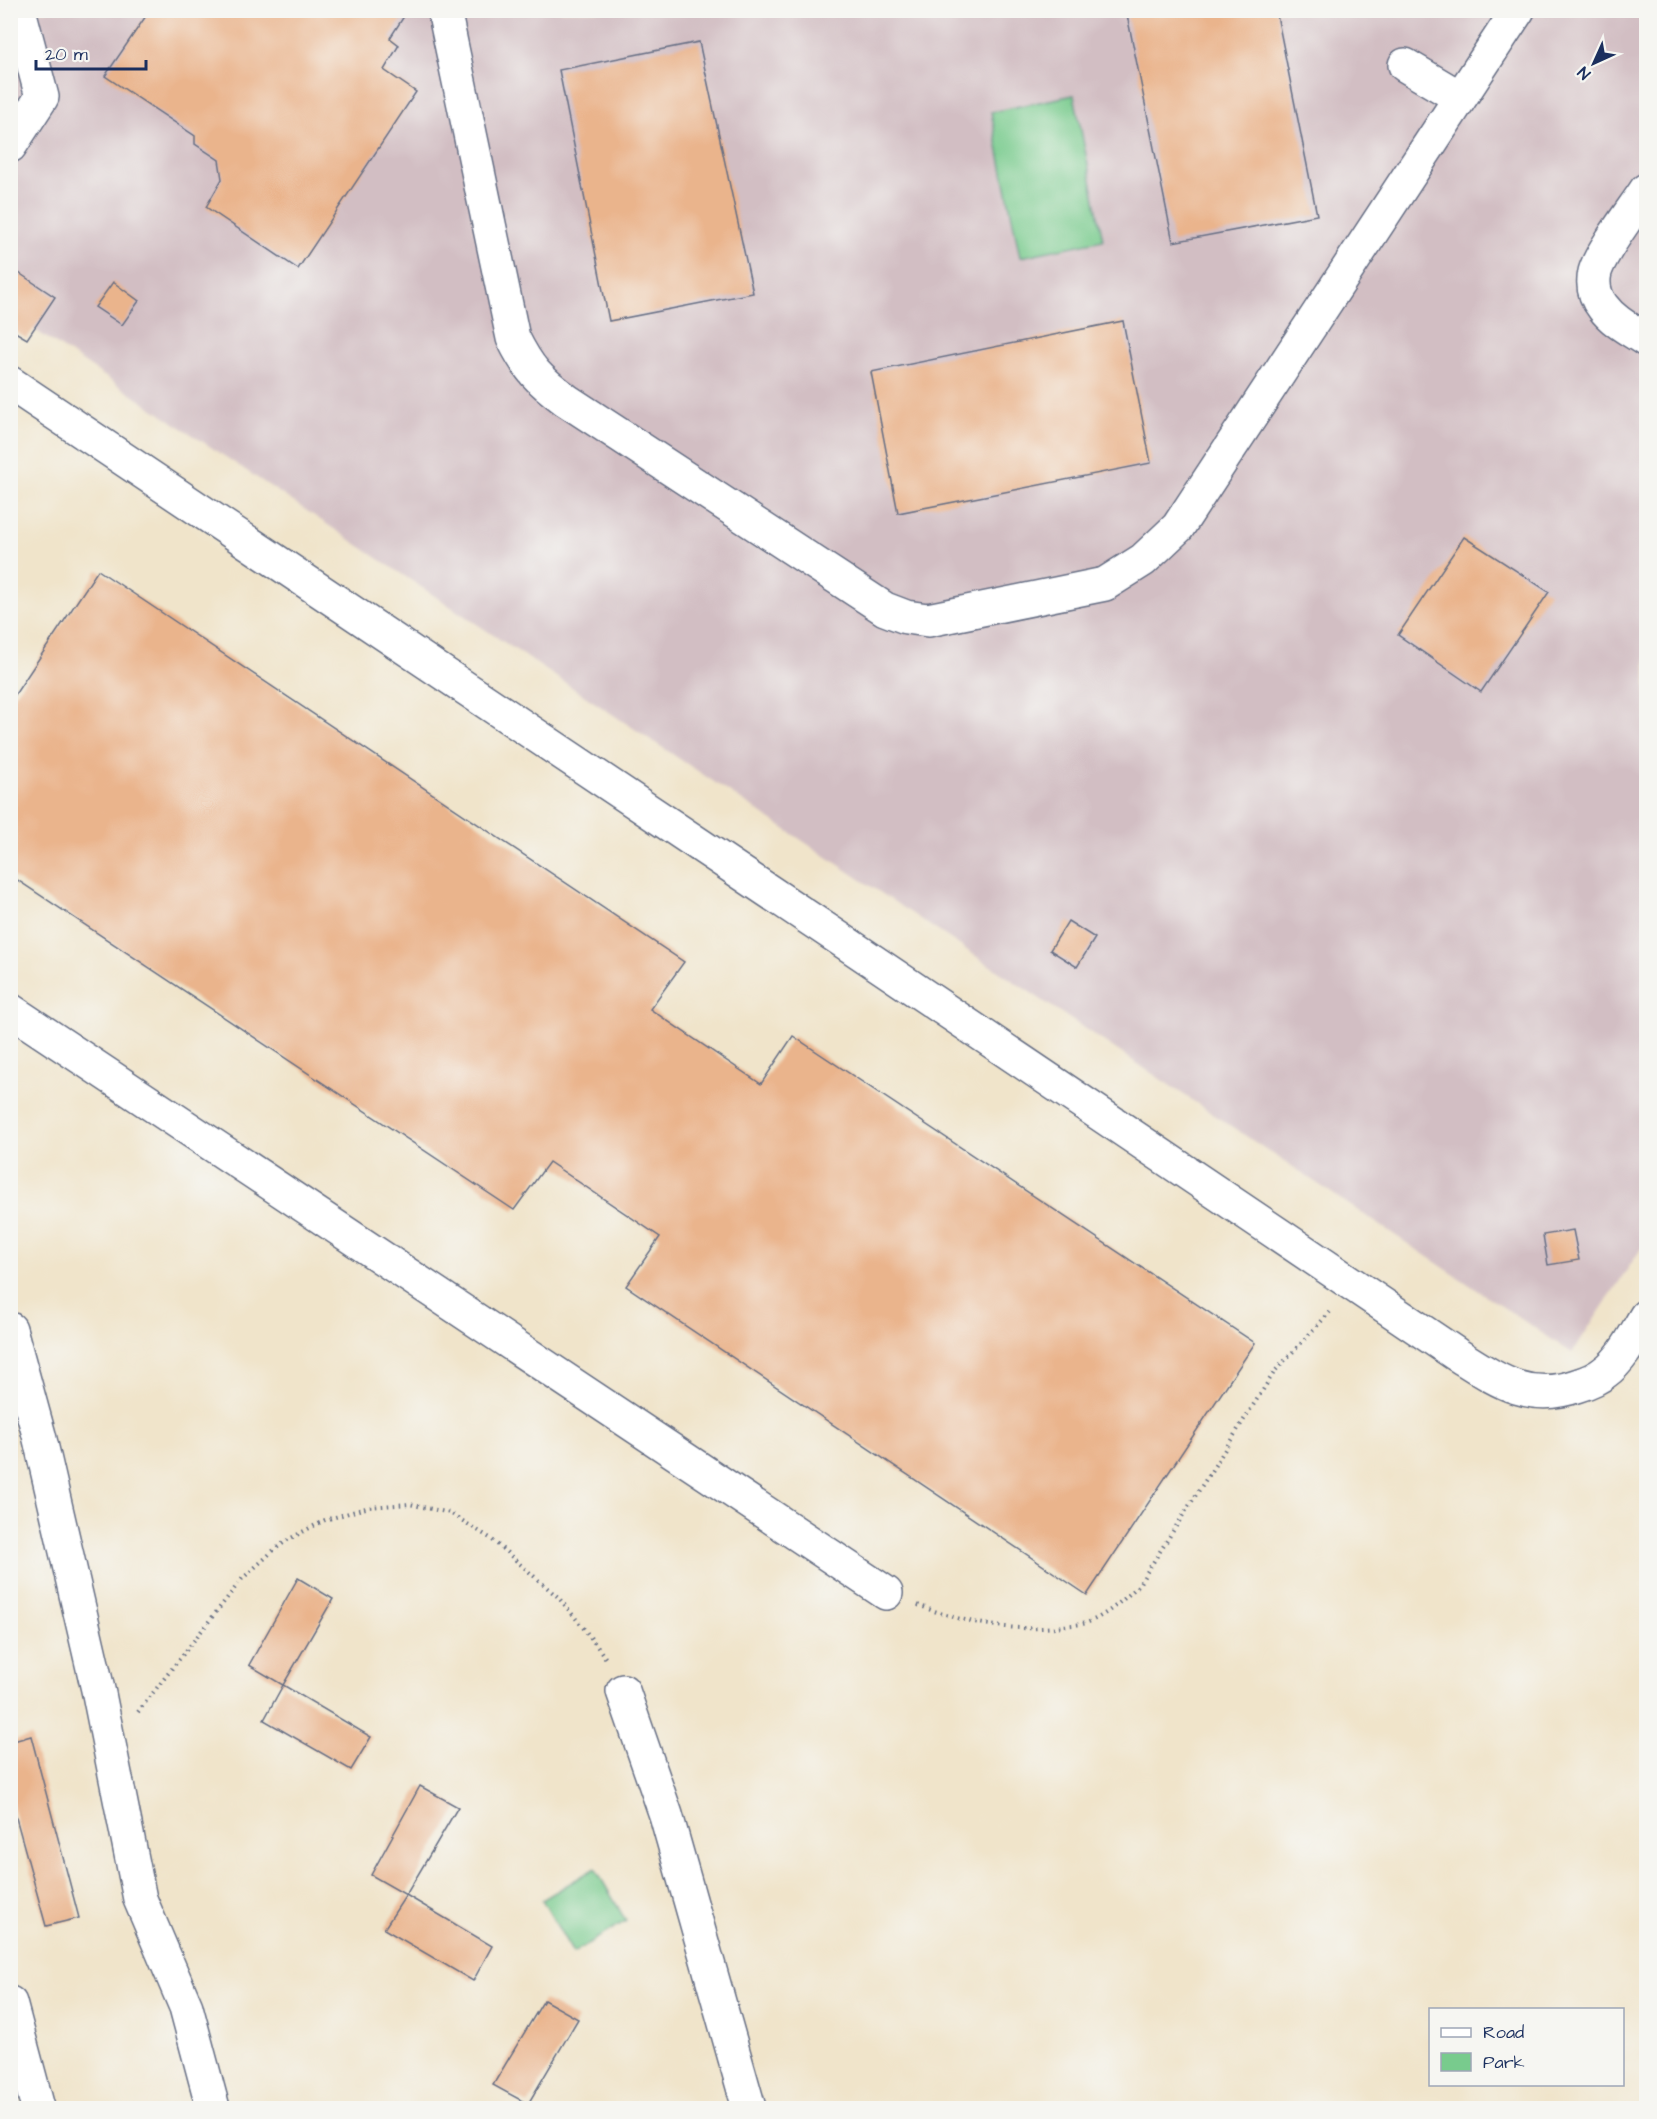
<svg xmlns="http://www.w3.org/2000/svg" width="1657" height="2119" font-family="'Architects Daughter',sans-serif">
	<style>
		.industrial { fill: #d2bec3 }
		.green { fill: #78cb8d; stroke: #4a7d76; stroke-width: 1.5 }
		.building { fill: #eab48c }
		.lines { fill: none; stroke-linecap: round; stroke-linejoin: round }
		.minor-casing { stroke: #666e84; stroke-width: 36 }
		.path { stroke: #666e84; stroke-width: 4; stroke-dasharray: 1.5 4.5; stroke-linecap: butt }
		.minor { stroke: #fff; stroke-width: 33 }
	</style>
	<rect width="100%" height="100%" fill="#f6f6f2"/>
	<filter id="ink" filterUnits="userSpaceOnUse"><feTurbulence type="fractalNoise" baseFrequency=".0167" numOctaves="2"/><feDisplacementMap in="SourceGraphic" scale="12" xChannelSelector="R" yChannelSelector="G"/><feConvolveMatrix kernelMatrix="1 2 1 2 8 2 1 2 1" color-interpolation-filters="sRGB"/></filter>
	<filter id="wash" filterUnits="userSpaceOnUse"><feTurbulence type="fractalNoise" baseFrequency=".008" numOctaves="4" result="noise"/><feDisplacementMap in="SourceGraphic" scale="24" xChannelSelector="R" yChannelSelector="G"/><feGaussianBlur stdDeviation="1.35" result="paint"/><feColorMatrix in="noise" values="0 0 0 0 0 0 0 0 0 0 0 0 0 0 0 0 0 1.4 0 .05"/><feComposite in="paint" operator="in"/></filter>
	<g filter="url(#wash)">
		<rect width="100%" height="100%" fill="#f0e4ca"/>
		<!-- industrial -->
		<polygon class="industrial" points="10,11 1646,11 1646,1241 1572,1353 11,314"/>
		<!-- green -->
		<g class="green">
			<polygon points="1074,95 1103,240 1020,257 991,112"/>
			<polygon points="595,1868 626,1921 573,1953 542,1900"/>
		</g>
		<g id="blocks">
			<!-- building -->
			<g class="building">
				<polygon points="150,10 408,10 390,38 399,45 384,70 416,92 298,269 206,207 222,179 219,160 195,144 195,136 105,76"/>
				<polygon points="1126,10 1276,10 1317,215 1173,242"/>
				<polygon points="699,42 753,293 609,321 559,70"/>
				<polygon points="10,267 55,297 27,339 10,329"/>
				<polygon points="113,282 139,301 122,325 95,307"/>
				<polygon points="1123,321 1151,463 898,513 871,372"/>
				<polygon points="1464,537 1549,592 1481,692 1398,635"/>
				<polygon points="98,570 684,962 650,1009 761,1084 793,1036 1255,1343 1087,1595 626,1286 660,1237 549,1162 514,1210 10,875 10,702"/>
				<polygon points="1068,921 1095,938 1077,967 1050,950"/>
				<polygon points="1573,1230 1579,1260 1548,1265 1543,1235"/>
				<polygon points="298,1578 333,1599 283,1685 371,1737 351,1770 264,1720 283,1685 249,1665"/>
				<polygon points="31,1736 79,1918 46,1926 10,1796 10,1742"/>
				<polygon points="420,1786 458,1807 406,1895 371,1875"/>
				<polygon points="406,1895 492,1946 473,1981 384,1929"/>
				<polygon points="544,2000 578,2019 528,2104 493,2085"/>
			</g>
		</g>
	</g>
	<g filter="url(#ink)">
		<use href="#blocks" fill-opacity="0" stroke="#666e84" stroke-width="1.5"/>
		<g class="lines">
			<defs>
				<g id="minor">
					<path d="M444,10L513,338C529,370 538,379 566,400L885,609L906,617L928,620L1105,584L1143,560L1178,527L1518,10"/>
					<polyline points="1405,65 1459,97"/>
					<polyline points="10,146 42,97 19,10"/>
					<path d="M1646,190C1633,210 1601,251 1595,272C1592,285 1595,297 1603,307C1614,322 1631,330 1646,340"/>
					<path d="M10,383L849,945L1456,1354C1496,1379 1527,1403 1576,1386C1586,1383 1597,1379 1605,1372C1623,1359 1635,1334 1646,1316"/>
					<polyline points="10,1010 886,1593"/>
					<polyline points="10,1329 39,1435 99,1694 140,1899 186,2007 213,2108"/>
					<polyline points="623,1691 666,1815 749,2108"/>
					<polyline points="10,2003 38,2108"/>
				</g>
			</defs>
			<!-- minor casing -->
			<use href="#minor" class="minor-casing"/>
			<!-- path -->
			<g class="path">
				<path d="M918,1605C963,1623 1015,1633 1063,1626C1070,1625 1079,1625 1086,1623C1106,1616 1123,1600 1138,1586L1275,1371L1330,1312"/>
				<polyline points="138,1712 242,1579 274,1550 289,1539 325,1520 369,1507 409,1504 450,1513 490,1538 558,1597 582,1626 607,1660"/>
			</g>
			<!-- minor -->
			<use href="#minor" class="minor"/>
		</g>
	</g>
	<!-- margin -->
	<rect width="1657" height="2119" fill="none" stroke="#f6f6f2" stroke-width="36"/>
	<!-- legend -->
	<rect x="1429" y="2008" width="195" height="78" fill="#f6f6f2" stroke="#9ea6b7" stroke-width="1.5"/>
	<rect x="1441" y="2028" width="30" height="9" fill="#ffffff" stroke="#9ea6b7" stroke-width="1.5"/>
	<text x="1483" y="2038" font-size="18" fill="#1b2f5e">Road</text>
	<rect x="1441" y="2053" width="30" height="18" fill="#78cb8d" stroke="#9ea6b7" stroke-width="1.5"/>
	<text x="1483" y="2068" font-size="18" fill="#1b2f5e">Park</text>
	<!-- north arrow -->
	<g transform="translate(1594 63) rotate(225)" stroke="#f6f6f2" stroke-width="4.5" paint-order="stroke">
	<path d="M0-4.5L10 22L0 15L-10 22Z" fill="#1b2f5e"/>
	<text y="-9" font-size="16" font-weight="bold" text-anchor="middle" fill="#1b2f5e">N</text>
	</g>
	<!-- scale -->
	<path d="M36 60v9h110v-9" fill="none" stroke="#1b2f5e" stroke-width="3"/>
	<text x="45" y="60" font-size="18" fill="#1b2f5e" stroke="#f6f6f2" stroke-width="4.5" paint-order="stroke">20 m</text>
</svg>
